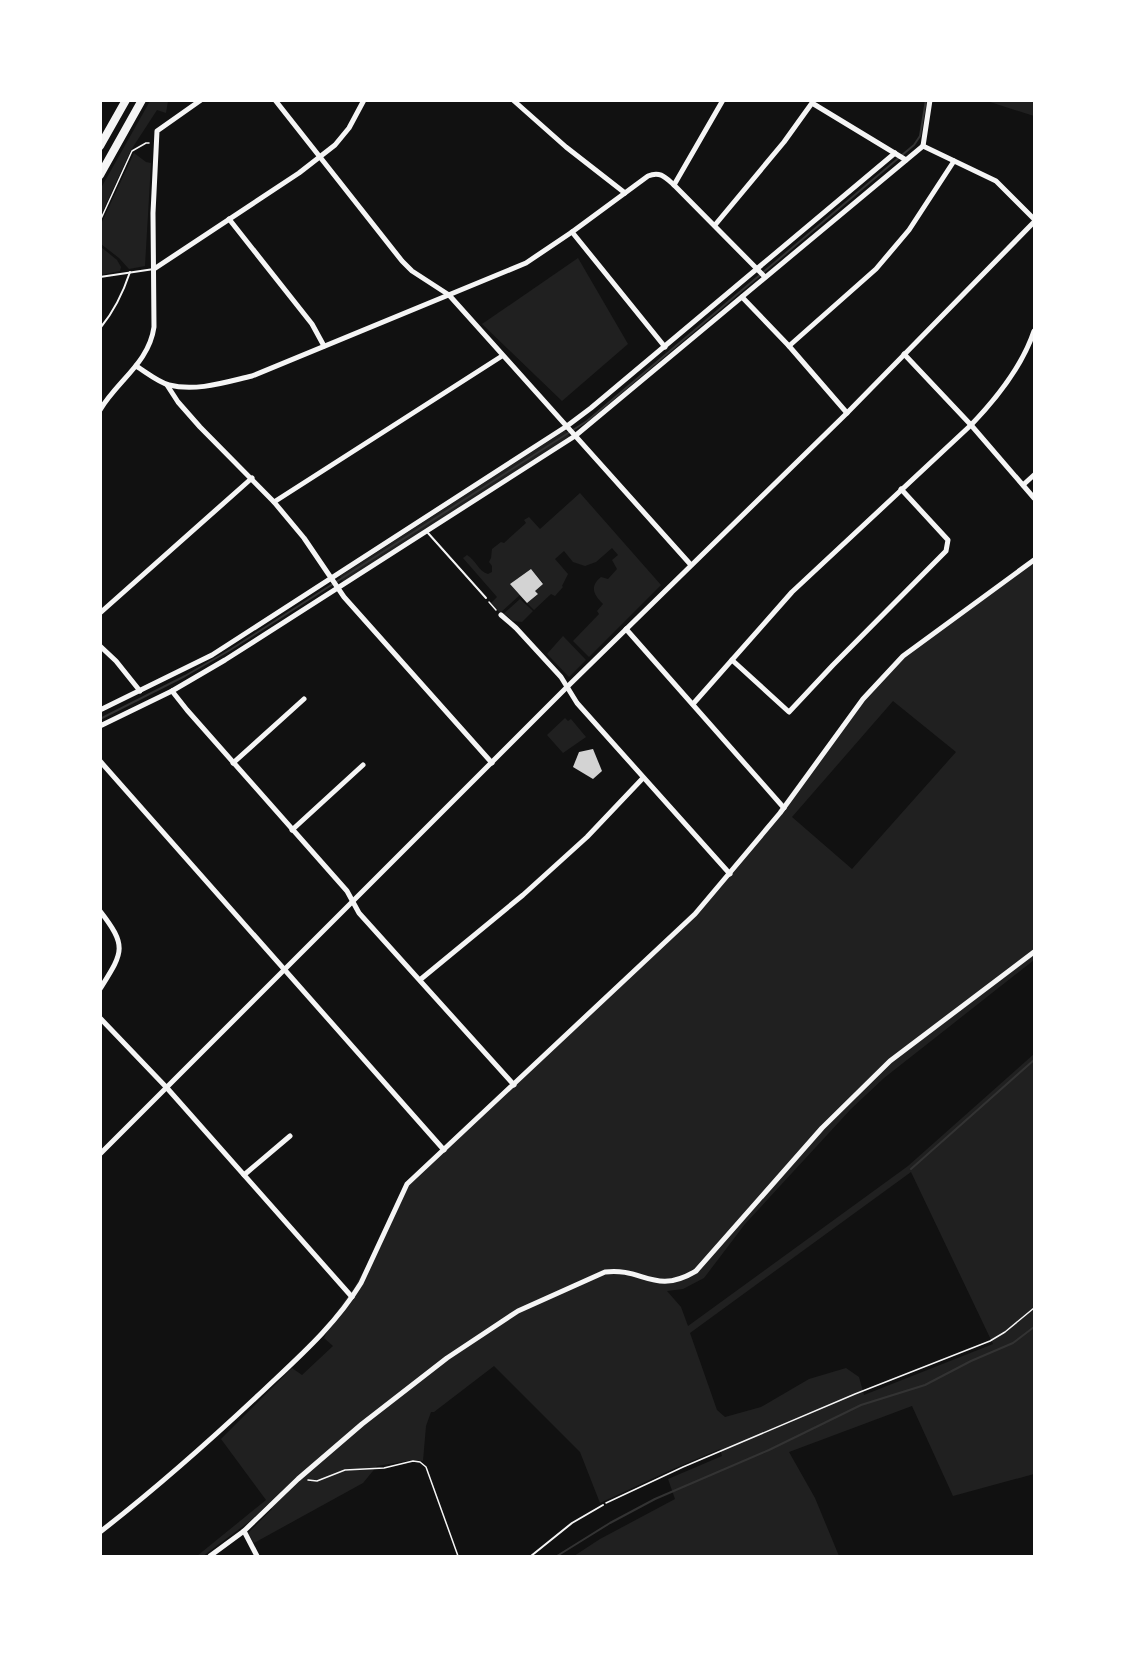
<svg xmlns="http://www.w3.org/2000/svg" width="1135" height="1657" font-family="'Varela Round',sans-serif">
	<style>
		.green { fill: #202020; fill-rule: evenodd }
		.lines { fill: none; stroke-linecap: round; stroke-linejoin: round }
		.stream { stroke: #333; stroke-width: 2 }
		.building { fill: #d3d3d3 }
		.path { stroke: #f5f5f5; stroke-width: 1.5 }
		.service { stroke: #f5f5f5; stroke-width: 2 }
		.minor { stroke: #f5f5f5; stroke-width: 5 }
		.primary { stroke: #f5f5f5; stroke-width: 8 }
	</style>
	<rect width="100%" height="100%" fill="#111"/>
	<!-- green -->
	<g class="green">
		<polygon points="150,101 168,101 166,113 157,110 131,150 101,215 101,188"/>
		<polygon points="987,101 1034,101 1034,116"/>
		<polygon points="134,153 146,162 151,163 145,266 129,269 119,258 101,244 101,224"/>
		<polygon points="101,247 117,260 121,267 120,271 101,275"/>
		<polygon points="578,258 628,344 562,401 482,324"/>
		<polygon points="564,431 566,431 570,437 343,582 340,576"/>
		<path d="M580,493L661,585L589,657L573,641L599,614L597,611L603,604C594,595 589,587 601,577L608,579L617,569L612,560L618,555L612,548L596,562L585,566L573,562L564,551L555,559L568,574L562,586L563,587L555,596L551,594L534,610L527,603L538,594L535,591L543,583L531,569L511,584L520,595L500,613L491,603L497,597L463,558L467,555C475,559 479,572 488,574L492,572V566L489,562L491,558L492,549L501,542L504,543L526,523L524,520L529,517L540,529Z"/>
		<path d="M1034,558V960L884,1078L851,1109L745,1224L704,1278L683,1289L667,1291L681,1307L688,1326L908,1166L1034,1054V1474L953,1496L912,1406L789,1452L815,1498L839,1556H574L600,1539L675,1499L668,1479L722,1456L720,1449L673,1469L600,1503L580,1452L494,1366L434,1412H431L426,1426L423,1461L413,1460L377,1466L363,1483L254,1543L248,1533L272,1509L268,1504L250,1521L203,1556H197L266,1500L221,1439L292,1368L302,1375L333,1346L324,1338L335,1314L354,1288L367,1265L405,1183L693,912L754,843L864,694L901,655ZM893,701L956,752L852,869L792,817ZM911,1172L993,1344L864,1395L859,1377L846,1368L809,1379L761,1407L725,1417L717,1410L690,1333Z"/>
		<polygon points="520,599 533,611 522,622 513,621 506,615 502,615"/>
		<polygon points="563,636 586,660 569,677 547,654"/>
		<polygon points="565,718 568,721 571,719 586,737 563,753 547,735"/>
	</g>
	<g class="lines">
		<!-- stream -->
		<g class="stream">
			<polyline points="100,719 185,676 230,650 587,421 914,145 920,136 926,100"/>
			<polyline points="911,1169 1034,1060"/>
			<polyline points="557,1556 610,1523 655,1499 769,1450 861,1405 925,1385 971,1361 1013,1343 1034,1327"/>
		</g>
	</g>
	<!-- building -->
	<g class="building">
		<polygon points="531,569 543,584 535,591 538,594 527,603 510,584"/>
		<polygon points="593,749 602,771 593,779 573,767 579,752"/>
	</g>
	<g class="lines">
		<!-- path -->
		<g class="path">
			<polyline points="100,221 132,151 146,143 149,143"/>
			<polyline points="489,602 496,610"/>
			<polyline points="308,1480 317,1481 345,1470 384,1468 413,1461 420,1462 426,1467 458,1556"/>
			<polyline points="606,1503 683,1467 855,1394 990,1341 1005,1332 1034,1308"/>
		</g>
		<!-- service -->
		<g class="service">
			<polyline points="100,277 154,269"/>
			<path d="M101,327C115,310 123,293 130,272"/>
			<polyline points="428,533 486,598"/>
			<polyline points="531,1556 572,1523 603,1505"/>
		</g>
		<!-- minor -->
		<g class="minor">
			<polyline points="275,100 402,261 412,271 449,295 691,565"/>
			<polyline points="513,100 566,147 625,193"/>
			<polyline points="923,146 996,181 1034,219"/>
			<polyline points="923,146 930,100"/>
			<polyline points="674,185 723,100"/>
			<polyline points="229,219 312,324 324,346"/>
			<polyline points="715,225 784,142 812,103 906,160"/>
			<polyline points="572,232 665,347"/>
			<polyline points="154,269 299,173 335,145 349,128 364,100"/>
			<polyline points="742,297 789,346 847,413"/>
			<polyline points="789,346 876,269 909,230 954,161"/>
			<polyline points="904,354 971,425 1034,498"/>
			<path d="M136,366C146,372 158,382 169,385C196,392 226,382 252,376L526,263L572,232L648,176C660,171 665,177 674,185L765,277"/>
			<polyline points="167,385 178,402 200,427 274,502 304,538 344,597 492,763"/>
			<path d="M100,410C117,381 149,363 154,327L153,213L157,131L201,100"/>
			<polyline points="1023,485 1034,475"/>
			<polyline points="274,502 502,356"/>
			<polyline points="100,613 252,478"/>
			<polyline points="501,615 516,628 561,677 577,703 730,874"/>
			<polyline points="626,629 784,808"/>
			<polyline points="100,646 116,661 140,691"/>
			<polyline points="732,660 789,712 833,665 946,551 948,540 901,489"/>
			<polyline points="172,691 187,710 347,891 359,913 514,1085"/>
			<path d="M693,704L792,592L971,425C997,398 1022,367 1034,331"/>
			<polyline points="100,710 212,655 567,426 591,408 895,153"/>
			<polyline points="100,726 172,691 225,660 575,436 923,146"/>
			<polyline points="100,761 444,1150"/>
			<polyline points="233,763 304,699"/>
			<polyline points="292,830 363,765"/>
			<path d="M100,911C128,947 123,952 100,989"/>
			<polyline points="421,979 523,895 587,837 643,778"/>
			<polyline points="100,1018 167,1088 352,1297"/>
			<polyline points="100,1154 566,688 847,413 1034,222"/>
			<polyline points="244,1175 290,1136"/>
			<polyline points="244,1531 257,1556"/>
			<path d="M100,1532C158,1487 213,1438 266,1388C301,1355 336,1324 361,1283L407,1184L695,914L780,813L863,699L903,656L1034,560"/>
			<path d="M210,1556L244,1531L298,1479L362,1424L447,1358L518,1311L605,1272C643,1267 654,1296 696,1271L822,1128L890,1061L1034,952"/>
		</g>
		<!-- primary -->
		<g class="primary">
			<polyline points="100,146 126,100"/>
			<polyline points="100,175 142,100"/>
		</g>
	</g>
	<!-- border -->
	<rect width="1135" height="1657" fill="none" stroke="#ffffff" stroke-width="204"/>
</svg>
